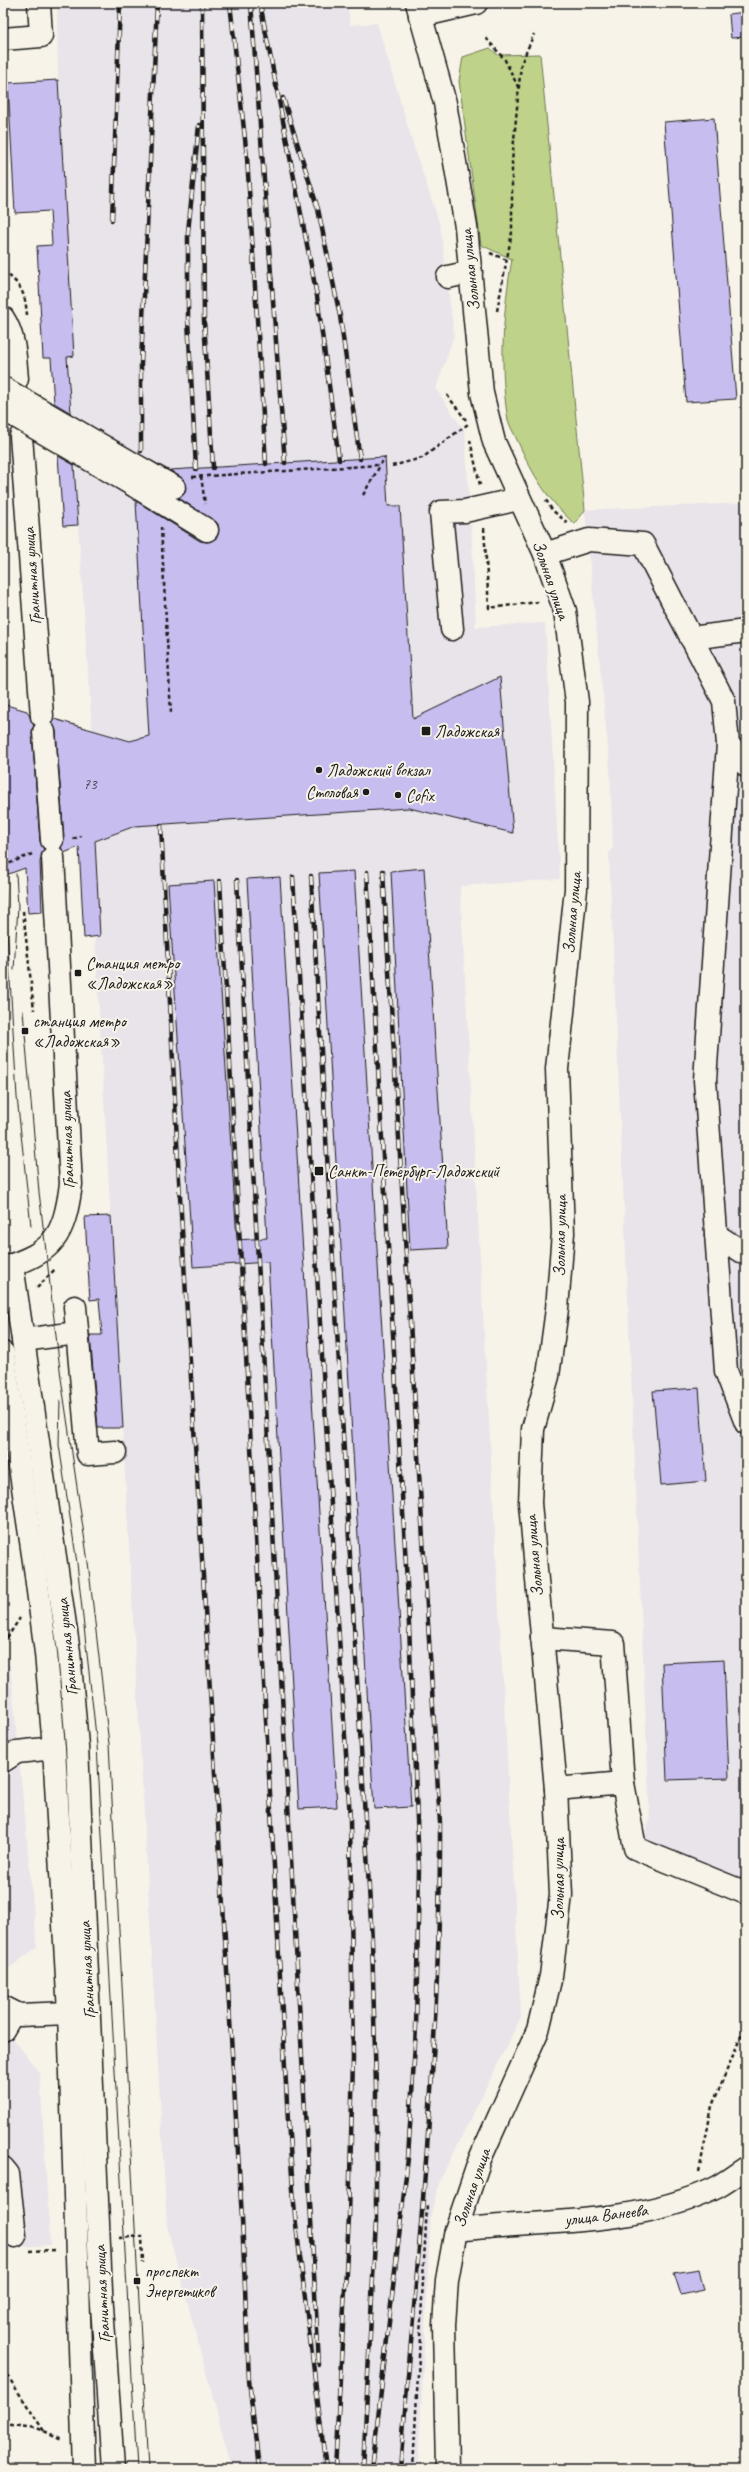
<svg xmlns="http://www.w3.org/2000/svg" width="749" height="2472" font-family="Caveat,sans-serif">
	<style>
		.built { fill: #e9e3ea }
		.green { fill: #bed389; stroke: #6d7852 }
		.building { fill: #c8bdef; stroke: #1c1c1c }
		.lines { fill: none; stroke-linecap: round; stroke-linejoin: round }
		.minor-casing { stroke: #1c1c1c; stroke-width: 25 }
		.path { stroke: #1c1c1c; stroke-width: 2.5; stroke-dasharray: 4 3; stroke-linecap: butt }
		.minor { stroke: #f7f3e8; stroke-width: 22 }
		.tram { stroke: #1c1c1c; stroke-width: 1 }
		.rail-casing { stroke: #1c1c1c; stroke-width: 4.5 }
		.rail { stroke: #f7f3e8; stroke-width: 3; stroke-dasharray: 9; stroke-linecap: butt }
		.minor-bridge-casing { stroke: #1c1c1c; stroke-width: 25; stroke-linecap: butt }
		.minor-bridge { stroke: #f7f3e8; stroke-width: 22 }
		.poi-dot { fill: #1c1c1c; stroke: #f7f3e8; stroke-width: 1.5 }
		.labels { text-anchor: middle; dominant-baseline: central; stroke-width: 4; stroke-linejoin: round; paint-order: stroke }
		.number-label { font-size: 15px; fill: #474451 }
		.street-label { font-size: 17px; fill: #1c1c1c; stroke: #f7f3e8 }
		.poi-label { font-size: 17px; fill: #1c1c1c; stroke: #f7f3e8; text-anchor: start }
	</style>
	<rect width="100%" height="100%" fill="#f7f3e8"/>
	<filter id="ink" filterUnits="userSpaceOnUse"><feTurbulence type="fractalNoise" baseFrequency=".025" numOctaves="2"/><feDisplacementMap in="SourceGraphic" scale="8" xChannelSelector="R" yChannelSelector="G"/><feConvolveMatrix kernelMatrix="1 2 1 2 8 2 1 2 1" color-interpolation-filters="sRGB"/></filter>
	<g filter="url(#ink)">
		<!-- built -->
		<g class="built">
			<polygon points="57,3 347,3 350,25 377,23 413,144 440,225 454,335 436,389 465,432 469,501 465,501 466,524 471,525 476,627 545,623 560,879 460,886 521,2017 440,2180 431,2213 418,2469 232,2469 167,2226 95,936 95,841 135,826 129,741 92,730 67,357 74,356 58,80"/>
			<polygon points="746,503 746,1884 643,1840 650,1820 609,853 613,847 610,769 585,510"/>
			<polygon points="10,1664 37,1947 8,1969 3,1962 3,1670"/>
			<polygon points="3,2025 40,2074 50,2245 3,2248"/>
		</g>
		<!-- green -->
		<path class="green" d="M490,48L498,55L540,54L585,510L575,524C548,501 533,475 518,442C515,435 510,427 508,420C499,367 503,311 512,259L481,245L459,81L463,57Z"/>
		<!-- building -->
		<g class="building">
			<polygon points="746,12 746,37 731,38 729,14"/>
			<polygon points="58,80 74,356 67,357 71,413 54,403 51,358 43,358 37,246 52,245 50,211 15,213 8,83"/>
			<polygon points="714,118 736,399 686,402 664,122"/>
			<polygon points="58,456 74,465 78,525 63,526"/>
			<polygon points="385,457 388,506 400,506 413,719 500,677 513,833 409,808 135,826 95,841 100,936 84,938 79,847 64,853 61,848 64,839 56,731 52,723 54,719 130,741 149,736 136,501 200,541 207,542 217,537 218,524 179,498 185,493 185,481 170,470"/>
			<polygon points="3,704 27,711 34,725 32,733 40,841 44,849 40,862 42,912 28,913 25,868 3,876"/>
			<polygon points="424,868 448,1248 410,1250 391,871"/>
			<polygon points="354,871 411,1807 374,1809 319,873"/>
			<polygon points="280,877 337,1807 299,1809 268,1262 193,1267 168,884 214,881 237,1240 267,1238 247,879"/>
			<polygon points="111,1216 123,1428 98,1428 90,1335 102,1335 99,1299 90,1300 85,1217"/>
			<polygon points="699,1388 706,1481 661,1485 653,1391"/>
			<polygon points="724,1660 729,1778 667,1780 662,1663"/>
			<polygon points="699,2269 704,2290 681,2295 674,2273"/>
		</g>
		<g class="lines">
			<defs>
				<g id="minor">
					<polyline points="417,3 445,103 466,227 482,393 494,442 545,554 565,611 577,702 576,889 557,1069 563,1233 557,1309 548,1376 533,1429 530,1503 556,1789 561,1895 551,1976 538,2030 480,2159 456,2230 447,2280 444,2325 447,2469"/>
					<polyline points="420,16 476,3"/>
					<polyline points="3,39 41,36 39,3"/>
					<polyline points="448,277 471,272"/>
					<path d="M3,318C15,336 15,358 17,379"/>
					<polyline points="21,436 42,716"/>
					<polyline points="147,472 174,487"/>
					<polyline points="135,486 207,530"/>
					<polyline points="545,554 589,540 643,544 724,701 728,744 746,765"/>
					<polyline points="452,629 441,512 465,511 519,499"/>
					<polyline points="691,638 746,631"/>
					<polyline points="44,732 52,840"/>
					<polyline points="728,744 705,1080 726,1371 746,1423"/>
					<polyline points="716,1235 746,1254"/>
					<polyline points="12,1265 69,1652 77,1746 101,2291 113,2469"/>
					<path d="M3,1268C54,1252 64,1237 71,1184L53,857"/>
					<polyline points="75,1307 88,1454 115,1452"/>
					<polyline points="23,1340 77,1333"/>
					<polyline points="3,1353 35,1568 46,1653 54,1748 69,2013 84,2469"/>
					<polyline points="542,1638 613,1643 623,1783"/>
					<polyline points="3,1761 17,1752 54,1748"/>
					<polyline points="556,1789 623,1783 635,1848 746,1893"/>
					<polyline points="3,2007 19,2015 69,2013"/>
					<polyline points="3,2030 13,2013"/>
					<polyline points="3,2168 8,2174 15,2236"/>
					<path d="M456,2230C541,2220 634,2226 713,2189C724,2184 735,2175 746,2168"/>
				</g>
			</defs>
			<!-- minor casing -->
			<use href="#minor" class="minor-casing"/>
			<!-- path -->
			<g class="path">
				<polyline points="486,38 505,60 519,89"/>
				<polyline points="490,253 507,260"/>
				<path d="M3,271C22,285 25,293 27,315"/>
				<polyline points="497,311 512,232 512,162 521,64 534,34"/>
				<polyline points="447,395 466,420"/>
				<polyline points="470,440 480,485"/>
				<polyline points="392,466 422,458 468,424"/>
				<polyline points="201,476 205,504"/>
				<polyline points="192,477 379,465"/>
				<polyline points="363,495 385,457"/>
				<polyline points="546,500 552,510 569,524"/>
				<polyline points="161,527 171,714"/>
				<polyline points="484,528 489,608 538,602 539,604"/>
				<polyline points="73,839 81,836"/>
				<polyline points="3,866 32,854"/>
				<polyline points="23,911 34,1010"/>
				<polyline points="37,1288 56,1268"/>
				<polyline points="3,1644 20,1618"/>
				<polyline points="699,2172 712,2106 746,2024"/>
				<polyline points="119,2238 142,2236 143,2263"/>
				<polyline points="29,2251 56,2250"/>
				<polyline points="3,2369 44,2431"/>
				<polyline points="3,2424 37,2428 62,2439"/>
				<polyline points="413,2469 427,2205"/>
			</g>
			<!-- minor -->
			<use href="#minor" class="minor"/>
			<!-- tram -->
			<g class="tram">
				<polyline points="3,665 5,704"/>
				<polyline points="4,879 17,1097 31,1226"/>
				<polyline points="14,970 18,906 16,874"/>
				<polyline points="23,1011 39,1192 61,1378 88,1562 109,1744 148,2469"/>
				<polyline points="60,1400 59,1445 77,1563 97,1745 137,2469"/>
			</g>
			<defs>
				<g id="rail">
					<polyline points="202,3 204,320 213,468"/>
					<polyline points="230,3 247,157 266,464"/>
					<polyline points="251,3 285,463"/>
					<polyline points="260,3 317,296 339,460"/>
					<polyline points="283,98 318,209 340,316 360,459"/>
					<polyline points="112,220 120,3"/>
					<polyline points="141,451 141,364 157,3"/>
					<polyline points="196,469 188,319 188,232 199,125"/>
					<polyline points="161,825 179,1180 242,2218 249,2380 259,2469"/>
					<path d="M383,871L440,1823C441,2039 418,2254 400,2469"/>
					<polyline points="367,872 408,1601 419,1867 416,2028 408,2158 372,2469"/>
					<polyline points="311,876 372,1940 376,2087 376,2221 363,2469"/>
					<polyline points="293,877 350,1819 353,2059 349,2217 335,2469"/>
					<polyline points="237,880 319,2365"/>
					<polyline points="220,881 288,2121 295,2216 326,2469"/>
				</g>
			</defs>
			<!-- rail casing -->
			<use href="#rail" class="rail-casing"/>
			<!-- rail -->
			<use href="#rail" class="rail"/>
			<defs>
				<g id="minor-bridge">
					<polyline points="3,388 147,472"/>
					<polyline points="3,409 135,486"/>
				</g>
			</defs>
			<!-- minor-bridge casing -->
			<use href="#minor-bridge" class="minor-bridge-casing"/>
			<!-- minor-bridge -->
			<use href="#minor-bridge" class="minor-bridge"/>
		</g>
	</g>
	<!-- markers -->
	<g class="poi-dot">
		<rect x="421" y="726" width="10" height="10" rx="2"/>
		<circle cx="319" cy="770" r="4"/>
		<circle cx="366" cy="792" r="4"/>
		<circle cx="398" cy="795" r="4"/>
		<rect x="74" y="969" width="8" height="8" rx="2"/>
		<rect x="21" y="1027" width="8" height="8" rx="2"/>
		<rect x="314" y="1166" width="10" height="10" rx="2"/>
		<rect x="133" y="2277" width="8" height="8" rx="2"/>
	</g>
	<g class="labels">
		<!-- number labels -->
		<g class="number-label">
			<text x="90" y="784">73</text>
		</g>
		<!-- street labels -->
		<g class="street-label">
			<text transform="translate(470 270) rotate(-96)">Зольная улица</text>
			<text transform="translate(32 576) rotate(-94)">Гранитная улица</text>
			<text transform="translate(551 580) rotate(71)">Зольная улица</text>
			<text transform="translate(572 913) rotate(-85)">Зольная улица</text>
			<text transform="translate(67 1140) rotate(-92)">Гранитная улица</text>
			<text transform="translate(560 1236) rotate(-89)">Зольная улица</text>
			<text transform="translate(534 1556) rotate(-95)">Зольная улица</text>
			<text transform="translate(67 1647) rotate(-96)">Гранитная улица</text>
			<text transform="translate(558 1879) rotate(-90)">Зольная улица</text>
			<text transform="translate(87 1970) rotate(-93)">Гранитная улица</text>
			<text transform="translate(472 2188) rotate(-71)">Зольная улица</text>
			<text transform="translate(606 2215) rotate(-7)">улица Ванеева</text>
			<text transform="translate(102 2294) rotate(-93)">Гранитная улица</text>
		</g>
		<!-- poi labels -->
		<g class="poi-label">
			<text x="435" y="731">Ладожская</text>
			<text x="327" y="770">Ладожский вокзал</text>
			<text x="358" y="792" text-anchor="end">Столовая</text>
			<text x="406" y="795">Cofix</text>
			<text x="86" y="963">Станция метро<tspan x="86" dy="20">«Ладожская»</tspan></text>
			<text x="33" y="1021">станция метро<tspan x="33" dy="20">«Ладожская»</tspan></text>
			<text x="328" y="1171">Санкт-Петербург-Ладожский</text>
			<text x="145" y="2271">проспект<tspan x="145" dy="20">Энергетиков</tspan></text>
		</g>
	</g>
	<!-- margin -->
	<rect width="749" height="2472" fill="none" stroke="#f7f3e8" stroke-width="16"/>
	<rect x="8" y="8" width="733" height="2456" fill="none" stroke="#1c1c1c" stroke-width="1.5" filter="url(#ink)"/>
</svg>
